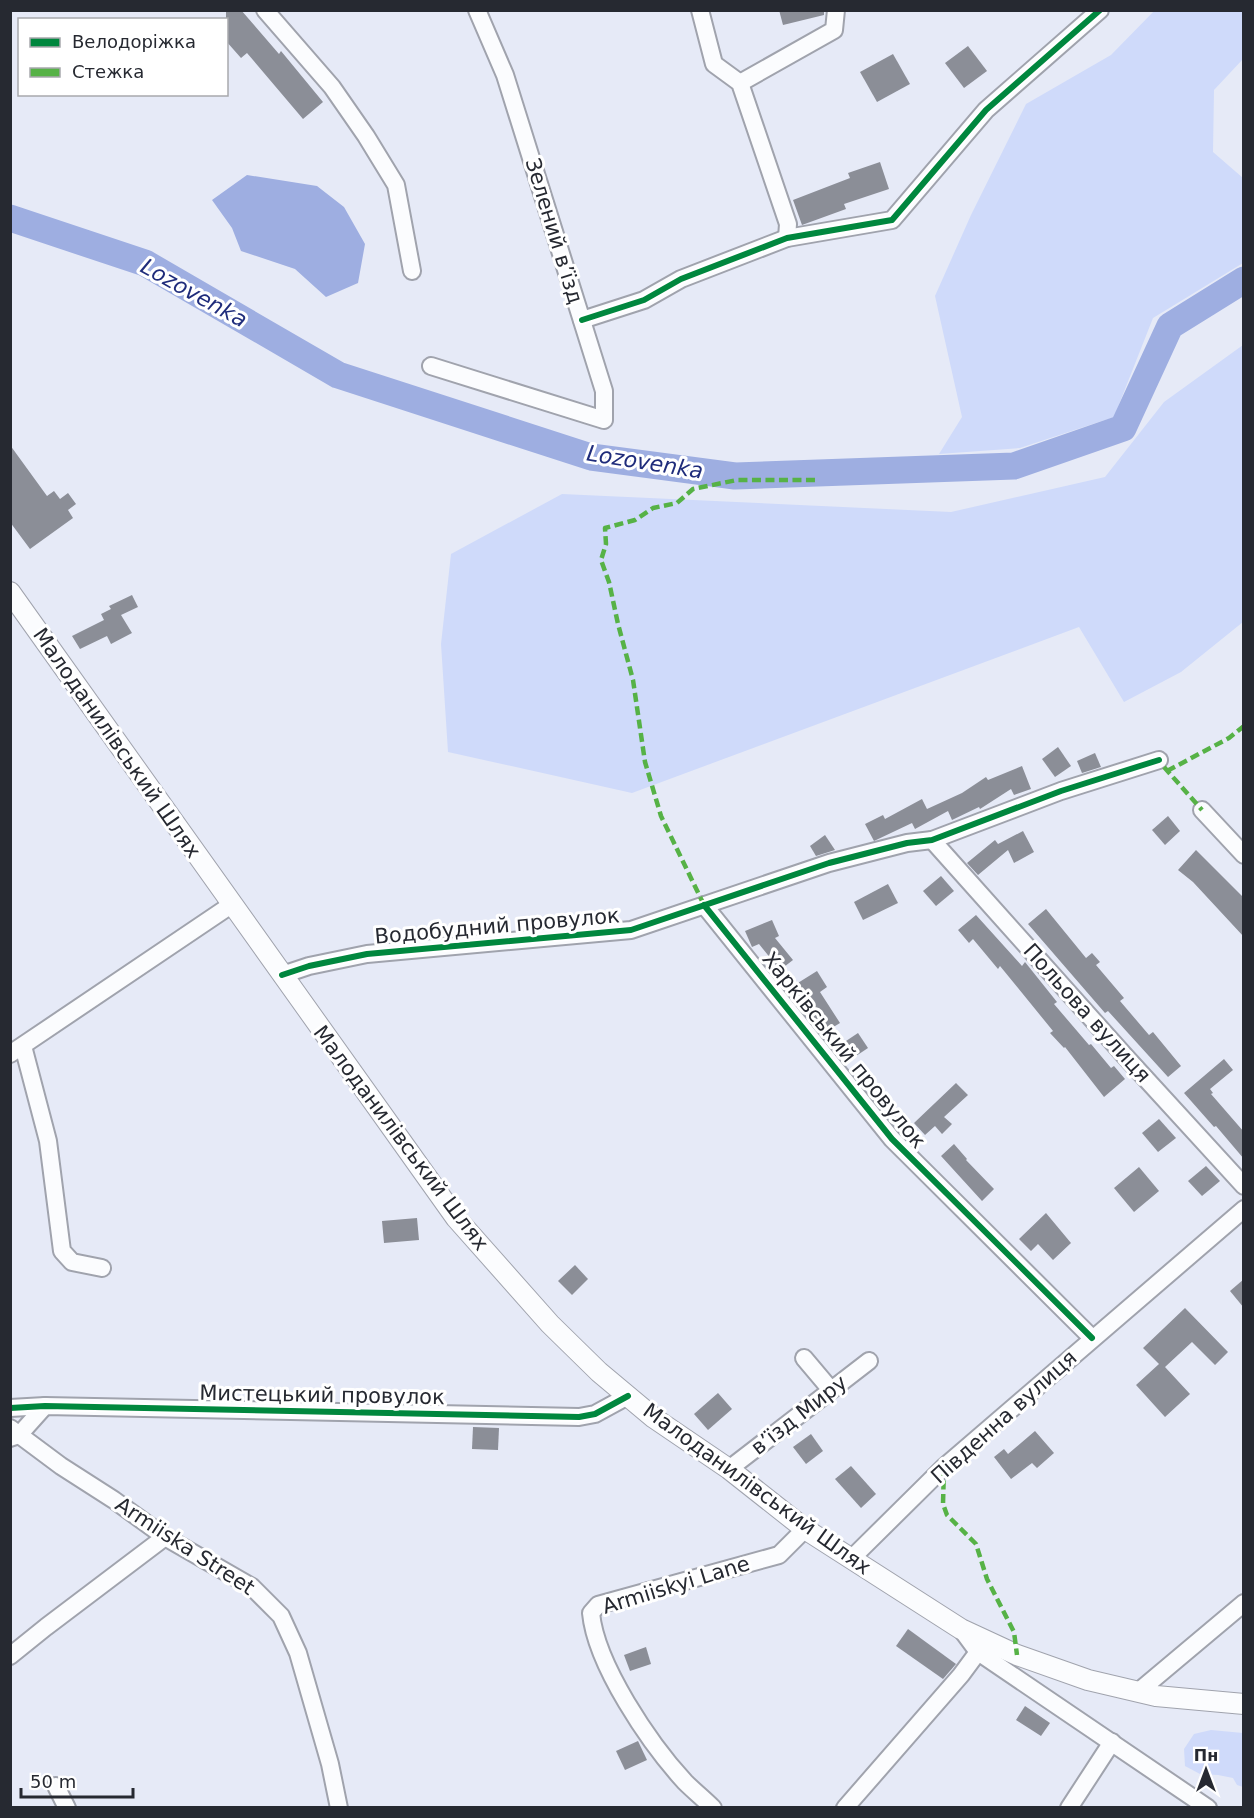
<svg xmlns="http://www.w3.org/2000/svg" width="1254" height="1818" font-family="'DejaVu Sans',sans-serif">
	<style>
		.green { fill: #cfdafa }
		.water { fill: #9eaee1 }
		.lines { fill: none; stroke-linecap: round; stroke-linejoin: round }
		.river { stroke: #9eaee1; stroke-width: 27 }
		.building { fill: #8b8e97 }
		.minor-casing { stroke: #a0a3ad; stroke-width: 20 }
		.major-casing { stroke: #a0a3ad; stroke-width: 22 }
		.minor { stroke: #fbfcfe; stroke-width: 16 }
		.major { stroke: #fbfcfe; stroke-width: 20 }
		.quiet { stroke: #56b246; stroke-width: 4.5; stroke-dasharray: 9 4.5; stroke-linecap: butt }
		.cycleway-casing { stroke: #fff; stroke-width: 10 }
		.cycleway { stroke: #00873e; stroke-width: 6 }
		.labels { text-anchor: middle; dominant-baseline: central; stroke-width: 6; stroke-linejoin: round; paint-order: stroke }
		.street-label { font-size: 21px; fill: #262931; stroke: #fff }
		.water-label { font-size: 22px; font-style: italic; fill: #1f2c7b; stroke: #fff }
	</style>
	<rect width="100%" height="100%" fill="#e6eaf7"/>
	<!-- green -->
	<g class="green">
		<polygon points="1155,10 1243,11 1243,59 1214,90 1213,152 1243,178 1243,263 1153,318 1114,417 1020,448 939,454 962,417 935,296 971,215 1026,104 1111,55"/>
		<polygon points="1243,345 1243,622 1181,672 1124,702 1079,627 632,793 448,752 441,644 451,554 562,494 951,512 1105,477 1164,402"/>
		<polygon points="1211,1730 1243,1733 1243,1787 1237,1785 1233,1778 1218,1775 1200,1774 1185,1766 1184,1749 1194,1734"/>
	</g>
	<!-- water -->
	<polygon class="water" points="247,175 317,186 344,207 365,244 358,283 326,297 295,269 241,251 232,228 212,200"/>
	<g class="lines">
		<!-- river -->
		<polyline class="river" points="10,218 145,263 338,375 591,457 735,476 1014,466 1123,428 1170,326 1244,280"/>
	</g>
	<!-- building -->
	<g class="building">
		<polygon points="226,10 241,10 279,54 281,51 323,102 303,119 247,53 241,58 226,41"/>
		<polygon points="779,10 824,10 824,15 783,25"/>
		<polygon points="968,46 987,71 964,88 945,63"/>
		<polygon points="893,54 910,84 877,102 860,72"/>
		<polygon points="880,162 889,189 844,204 846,209 802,225 793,200 850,178 848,173"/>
		<polygon points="10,445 47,496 54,491 60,499 68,493 76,504 68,510 73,518 30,549 10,522"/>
		<polygon points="132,595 138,607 121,615 132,633 111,644 107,636 80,649 72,636 104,620 101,614 111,609 109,606"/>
		<polygon points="1058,747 1071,766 1055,777 1042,759"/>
		<polygon points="1095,753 1101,767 1082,773 1077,761"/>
		<polygon points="1022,766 1031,789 1014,795 1011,789 980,809 979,807 952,820 948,811 915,829 912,823 874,841 865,824 883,815 885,819 922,799 927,809 962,793 986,777 988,780"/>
		<polygon points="1168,816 1180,831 1165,845 1152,830"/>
		<polygon points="1023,831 1034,852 1014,863 1008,850 978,875 967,863 995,840 998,844"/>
		<polygon points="825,835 835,850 816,856 810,846"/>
		<polygon points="1196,850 1244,898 1244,937 1193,882 1178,870"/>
		<polygon points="941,876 954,891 936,906 923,891"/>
		<polygon points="888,884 898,903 863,920 854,902"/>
		<polygon points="1046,909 1086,958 1092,953 1100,962 1096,965 1124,998 1120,1001 1149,1035 1153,1032 1181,1066 1168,1077 1108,1011 1105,1013 1028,924"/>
		<polygon points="976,915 1022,966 1025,962 1057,1002 1054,1004 1089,1045 1091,1044 1111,1068 1114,1066 1125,1079 1104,1097 1065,1047 1064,1048 1050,1033 1053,1031 1000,966 998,969 973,939 969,943 958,930"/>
		<polygon points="772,920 779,936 775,938 793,960 780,970 759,944 752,947 745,931"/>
		<polygon points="817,971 827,987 820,992 840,1023 822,1034 793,986"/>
		<polygon points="858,1033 868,1048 853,1058 843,1043"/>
		<polygon points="1224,1059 1233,1070 1210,1089 1213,1093 1211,1094 1244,1132 1244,1159 1216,1126 1214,1127 1184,1093"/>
		<polygon points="956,1083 968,1095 944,1117 952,1124 942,1134 935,1126 925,1135 914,1123"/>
		<polygon points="1159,1119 1176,1138 1158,1152 1142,1133"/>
		<polygon points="954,1144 967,1159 966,1160 994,1189 982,1201 941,1156"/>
		<polygon points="1206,1166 1220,1181 1202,1196 1188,1181"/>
		<polygon points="1139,1167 1159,1191 1134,1212 1114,1188"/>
		<polygon points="1046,1213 1071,1243 1053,1260 1038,1244 1031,1251 1019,1239"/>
		<polygon points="417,1218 419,1240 384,1243 382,1221"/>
		<polygon points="575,1265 588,1279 572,1295 558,1281"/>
		<polygon points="1244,1279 1244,1308 1230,1291"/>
		<polygon points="1185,1308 1228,1352 1215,1365 1192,1342 1165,1367 1190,1394 1165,1417 1136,1385 1159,1364 1143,1348"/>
		<polygon points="718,1393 732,1409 708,1430 694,1414"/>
		<polygon points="473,1427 499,1428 498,1450 472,1449"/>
		<polygon points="1035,1431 1054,1453 1037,1468 1032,1463 1011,1479 994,1457 1004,1449 1008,1454"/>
		<polygon points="811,1434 823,1451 806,1464 793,1447"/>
		<polygon points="851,1466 876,1494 861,1508 835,1479"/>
		<polygon points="908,1629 956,1664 943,1679 896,1646"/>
		<polygon points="646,1647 651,1664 630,1671 624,1655"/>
		<polygon points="1025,1706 1050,1723 1041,1736 1016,1720"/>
		<polygon points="638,1741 647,1760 625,1770 616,1751"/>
	</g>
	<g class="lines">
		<defs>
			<g id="minor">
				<polyline points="265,10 332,87 366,136 396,185 412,271"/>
				<polyline points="700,10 714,64 740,83 788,224 787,238"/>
				<polyline points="740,83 834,30 836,10"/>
				<polyline points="582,320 644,300 681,279 787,238 892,220 986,110 1100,10"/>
				<polyline points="431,366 604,420 604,391 505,75 477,10"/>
				<polyline points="1202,810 1244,855"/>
				<polyline points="932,840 1125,1056 1244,1186"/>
				<polyline points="704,905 892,1139 1092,1338"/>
				<polyline points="282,975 309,966 367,954 631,930 829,863 907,843 932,840 1061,791 1159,760"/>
				<polyline points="23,1046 48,1141 62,1251 72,1262 102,1268"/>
				<polyline points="10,1054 231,905"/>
				<polyline points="804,1358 831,1390"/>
				<polyline points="10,1408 45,1406 579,1417 595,1414 628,1396"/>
				<polyline points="10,1428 61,1466 114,1500 165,1537 252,1587 281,1616 298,1653 330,1764 339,1808"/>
				<polyline points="10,1438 19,1435 45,1406"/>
				<polyline points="729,1469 869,1361"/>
				<polyline points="851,1559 944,1467 1244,1209"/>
				<polyline points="961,1629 978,1652 1208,1808"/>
				<polyline points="10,1656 46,1627 165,1537"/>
				<polyline points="1138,1692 1244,1603"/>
				<polyline points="56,1786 67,1808"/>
				<path d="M713,1808C704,1799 694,1791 685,1782C650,1744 596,1665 591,1613L598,1605L779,1555L805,1529"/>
				<polyline points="845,1808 961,1675 978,1652"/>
				<polyline points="1069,1808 1112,1742"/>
			</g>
			<polyline id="major" points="10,592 456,1218 550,1324 599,1372 654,1418 729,1469 805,1529 961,1629 1017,1655 1088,1680 1156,1696 1244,1704"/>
		</defs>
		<!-- minor casing -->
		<use href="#minor" class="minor-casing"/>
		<!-- major casing -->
		<use href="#major" class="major-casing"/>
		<!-- minor -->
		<use href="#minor" class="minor"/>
		<!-- major -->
		<use href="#major" class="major"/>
		<!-- quiet -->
		<g class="quiet">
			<polyline points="1164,767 1202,810"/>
			<polyline points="1167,771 1229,738 1244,726"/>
			<polyline points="704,905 661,816 645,762 633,680 618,624 609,582 601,560 606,544 605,528 635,520 653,508 677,503 693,489 737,480 817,480"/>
			<polyline points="944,1467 943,1504 947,1515 976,1544 987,1579 1014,1632 1017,1655"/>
		</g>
		<defs>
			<g id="cycleway">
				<polyline points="582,320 644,300 681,279 787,238 892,220 986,110 1100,10"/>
				<polyline points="704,905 892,1139 1092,1338"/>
				<polyline points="282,975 309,966 367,954 631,930 829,863 907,843 932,840 1061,791 1159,760"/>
				<polyline points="10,1408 45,1406 579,1417 595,1414 628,1396"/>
			</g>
		</defs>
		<!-- cycleway casing -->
		<use href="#cycleway" class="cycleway-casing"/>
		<!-- cycleway -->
		<use href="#cycleway" class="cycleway"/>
	</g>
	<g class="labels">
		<!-- street labels -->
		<g class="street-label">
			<text transform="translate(554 231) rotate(73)">Зелений в’їзд</text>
			<text transform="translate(117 743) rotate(55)">Малоданилівський Шлях</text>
			<text transform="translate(497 926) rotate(-5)">Водобудний провулок</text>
			<text transform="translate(1087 1013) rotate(48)">Польова вулиця</text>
			<text transform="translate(844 1050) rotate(51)">Харківський провулок</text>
			<text transform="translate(401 1138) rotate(53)">Малоданилівський Шлях</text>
			<text transform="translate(322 1395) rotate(1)">Мистецький провулок</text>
			<text transform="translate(799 1415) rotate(-38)">в’їзд Миру</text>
			<text transform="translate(1004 1417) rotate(-42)">Південна вулиця</text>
			<text transform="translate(757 1489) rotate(36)">Малоданилівський Шлях</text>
			<text transform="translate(185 1546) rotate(33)">Armiiska Street</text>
			<text transform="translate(676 1585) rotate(-17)">Armiiskyi Lane</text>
		</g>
		<!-- water labels -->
		<g class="water-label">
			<text transform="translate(194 293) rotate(29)">Lozovenka</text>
			<text transform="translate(645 462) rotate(9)">Lozovenka</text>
		</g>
	</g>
	<!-- border -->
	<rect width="1254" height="1818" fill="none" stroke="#262931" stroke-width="24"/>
	<!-- legend -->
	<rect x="18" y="18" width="210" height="78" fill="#ffffff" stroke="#a8a9ad" stroke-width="1.5"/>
	<rect x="30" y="38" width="30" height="9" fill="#00873e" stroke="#a8a9ad" stroke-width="1.5"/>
	<text x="72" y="48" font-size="18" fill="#262931">Велодоріжка</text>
	<rect x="30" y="68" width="30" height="9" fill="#56b246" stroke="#a8a9ad" stroke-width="1.5"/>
	<text x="72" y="78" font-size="18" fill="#262931">Стежка</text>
	<!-- north arrow -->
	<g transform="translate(1206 1770)" stroke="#ffffff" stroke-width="4.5" paint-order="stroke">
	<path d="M0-4.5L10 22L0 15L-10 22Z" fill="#262931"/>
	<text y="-9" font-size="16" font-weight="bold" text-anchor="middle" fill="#262931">Пн</text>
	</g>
	<!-- scale -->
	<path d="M21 1788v9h112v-9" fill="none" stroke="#262931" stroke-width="3"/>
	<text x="30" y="1788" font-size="18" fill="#262931" stroke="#ffffff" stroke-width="4.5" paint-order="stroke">50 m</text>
</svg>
